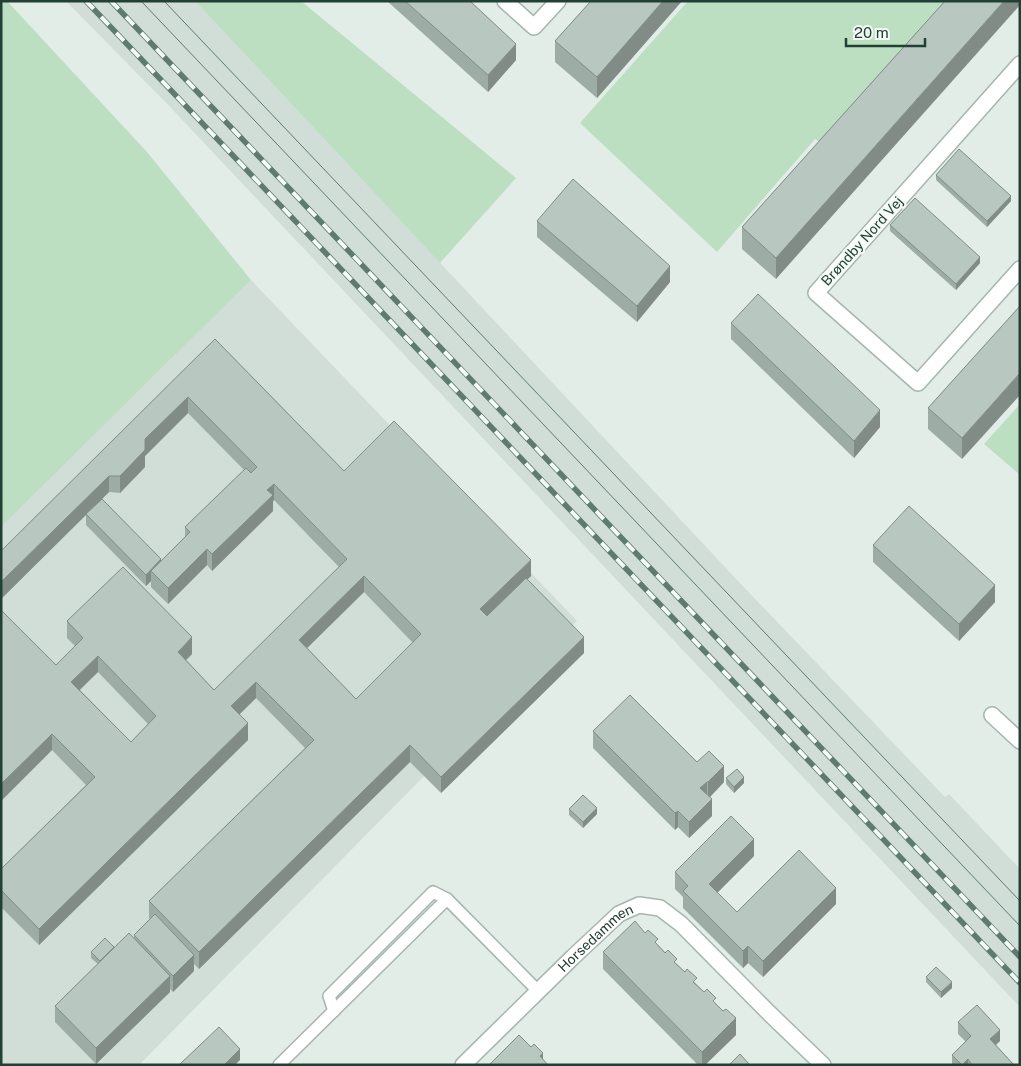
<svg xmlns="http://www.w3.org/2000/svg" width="1021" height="1066" font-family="'Public Sans',sans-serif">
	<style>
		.built { fill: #d1ddd7 }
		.park { fill: #bcdfc2 }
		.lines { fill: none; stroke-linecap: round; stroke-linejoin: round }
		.service-casing { stroke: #a5b6af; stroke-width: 14 }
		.minor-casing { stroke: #a5b6af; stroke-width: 18 }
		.service { stroke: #fff; stroke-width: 11 }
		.minor { stroke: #fff; stroke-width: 15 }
		.tram { stroke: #5d7b70; stroke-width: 1 }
		.rail-casing { stroke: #5d7b70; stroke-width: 5.5 }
		.rail { stroke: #f4faf6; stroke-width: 4; stroke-dasharray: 11; stroke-linecap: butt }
		.wall { fill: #9eaca6; fill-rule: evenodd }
		.shaded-wall { fill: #818c87 }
		.building { fill: #b8c8c1; stroke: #818c87; fill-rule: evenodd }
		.labels { text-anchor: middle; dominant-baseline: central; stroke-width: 4.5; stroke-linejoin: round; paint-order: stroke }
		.street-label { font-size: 14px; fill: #224035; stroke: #f4faf6 }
	</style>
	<rect width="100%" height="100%" fill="#e3ede8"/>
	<!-- built -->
	<g class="built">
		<polygon points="66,1 195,1 738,581 945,797 949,794 1020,869 1020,1007 171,108"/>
		<polygon points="251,280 577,621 139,1065 1,1065 1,527"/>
	</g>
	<!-- park -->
	<g class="park">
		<polygon points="1,1 7,1 147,152 251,280 1,527"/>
		<polygon points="195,1 301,1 516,178 440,263"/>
		<polygon points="688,1 949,1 824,145 815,139 717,252 580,123"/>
		<polygon points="1020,404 1020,475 984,444"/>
	</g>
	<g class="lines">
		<defs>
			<g id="service">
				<polyline points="334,1011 329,996 433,892 447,899"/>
				<polyline points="279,1065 447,899 538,991"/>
			</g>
			<g id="minor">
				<polyline points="505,1 534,27 558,1"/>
				<polyline points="1020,64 816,293 918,383 1020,269"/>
				<polyline points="992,715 1020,741"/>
				<path id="s1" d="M463,1065L573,957L619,914L639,905L660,908L681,924L769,1013L823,1065"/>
			</g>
		</defs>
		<!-- service casing -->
		<use href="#service" class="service-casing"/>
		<!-- minor casing -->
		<use href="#minor" class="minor-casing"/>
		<!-- service -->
		<use href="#service" class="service"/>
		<!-- minor -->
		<use href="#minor" class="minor"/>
		<!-- tram -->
		<g class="tram">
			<polyline points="141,1 1020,926"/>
			<polyline points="164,1 1020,901"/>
		</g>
		<defs>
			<g id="rail">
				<polyline points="86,1 1020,983"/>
				<polyline points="111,1 1020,957"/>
			</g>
		</defs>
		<!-- rail casing -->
		<use href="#rail" class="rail-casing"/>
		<!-- rail -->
		<use href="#rail" class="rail"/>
	</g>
	<!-- wall -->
	<g class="wall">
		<polygon points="387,1 470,1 516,60 488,92"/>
		<polygon points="591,1 682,1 597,98 555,62 555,41"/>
		<polygon points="945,1 776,279 742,249 742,227"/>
		<polygon points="936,175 1011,201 987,227 936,180"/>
		<polygon points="537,221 670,282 637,322 537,237"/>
		<polygon points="890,225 980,263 956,290 890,231"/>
		<polygon points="1020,306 962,459 928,429 928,408"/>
		<polygon points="731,323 880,427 854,458 731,339"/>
		<path d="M215,339L344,471L531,576L527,579L584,653L441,793L410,762L199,969L194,964V971L173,992L170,989V992L96,1064L55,1022V1006L98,964L91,958V952L114,947L134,938V935L150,919L149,918V901L305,748L256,698L239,714L248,740L39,945L1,907V869L86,785L52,750L1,801L56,665L75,646L67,638V621L192,654L186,660L214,690L339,567L274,500L273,501V511L212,571L207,565L168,604L151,587V581L146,586L86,525V515L1,599V551ZM188,413L244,470L185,527V537L161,561L102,499L109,492L120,493L145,467V456ZM364,592L413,643L356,699L307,648ZM98,672L148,724L131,742L80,690Z"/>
		<polygon points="873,545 995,602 959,641 873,562"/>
		<polygon points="593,731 697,762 724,782 710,797 712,816 689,838 678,827 675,830 593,748"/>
		<polygon points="726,778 744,783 734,793 726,784"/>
		<polygon points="569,809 597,814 583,828 569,815"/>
		<polygon points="754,856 717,893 737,912 836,904 763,977 748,963 743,968 683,908 683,897 675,889 675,872"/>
		<polygon points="658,945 716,1004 736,1035 705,1065 698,1065 603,969 603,952"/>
		<polygon points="926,977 952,988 941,998 926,982"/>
		<polygon points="958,1022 1000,1041 996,1045 1014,1065 952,1065 952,1055 966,1042 958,1034"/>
	</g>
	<!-- shaded-wall -->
	<g class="shaded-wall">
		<polygon points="663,1 682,1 597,98 597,77"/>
		<polygon points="1004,1 1020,1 1020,5 776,279 776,258"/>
		<polygon points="516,44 516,60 488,92 488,75"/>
		<polygon points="1011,196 1011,201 987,227 987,221"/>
		<polygon points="980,257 980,263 956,290 956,284"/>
		<polygon points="670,266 670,282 637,322 637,306"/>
		<polygon points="1020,373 1020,395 962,459 962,438"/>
		<polygon points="188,397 188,413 145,456 145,467 120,493 120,476 145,439"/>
		<polygon points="880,410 880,427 854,458 854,441"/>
		<polygon points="109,476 109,492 1,599 1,582"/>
		<polygon points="274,484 274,500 273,501 273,511 212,571 212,554 267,490"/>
		<polygon points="207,549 207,565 168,604 168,588"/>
		<polygon points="161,559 161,571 151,571 151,581 146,586 146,575"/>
		<polygon points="531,560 531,576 480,626 480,609"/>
		<polygon points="364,576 364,592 299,656 299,640"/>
		<polygon points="995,585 995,602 959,641 959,624"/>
		<polygon points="192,637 192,654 178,668 178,652"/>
		<polygon points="584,637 584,653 441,793 441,777"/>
		<polygon points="98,656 98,672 71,698 71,682"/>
		<polygon points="256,682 256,698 231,723 231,706"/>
		<polygon points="248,723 248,740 39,945 39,929"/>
		<polygon points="52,734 52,750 1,801 1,784"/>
		<polygon points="410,745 410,762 199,969 199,952"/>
		<polygon points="724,766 724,782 708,799 708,782"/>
		<polygon points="744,777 744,783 734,793 734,787"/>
		<polygon points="707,782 707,798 700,788"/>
		<polygon points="712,799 712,816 689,838 689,822"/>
		<polygon points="597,808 597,814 583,828 583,822"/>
		<polygon points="678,811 678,827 675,830 675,813"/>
		<polygon points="754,839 754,856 709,901 709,884"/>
		<polygon points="836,888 836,904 763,977 763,961"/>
		<polygon points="748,946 748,963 743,968 743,951"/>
		<polygon points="194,955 194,971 173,992 173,976"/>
		<polygon points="170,976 170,992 96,1064 96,1048"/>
		<polygon points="952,982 952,988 941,998 941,992"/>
		<polygon points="736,1018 736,1035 705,1065 702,1065 702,1052"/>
		<polygon points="1000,1030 1000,1041 990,1050 990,1039"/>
		<polygon points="240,1049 240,1060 235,1065 224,1065"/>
		<polygon points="543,1053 543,1065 540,1056"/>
		<polygon points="968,1059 968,1065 962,1065"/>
	</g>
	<!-- building -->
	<g class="building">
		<polygon points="405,1 470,1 516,44 488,75"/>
		<polygon points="591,1 663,1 597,77 555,41"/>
		<polygon points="945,1 1004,1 776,258 742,227"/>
		<polygon points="959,149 1011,196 987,221 936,175"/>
		<polygon points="573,179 670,266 637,306 537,221"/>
		<polygon points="915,198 980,257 956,284 890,225"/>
		<polygon points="758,294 880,410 854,441 731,323"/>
		<polygon points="1020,306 1020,373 962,438 928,408"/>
		<path d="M215,339L344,471L394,421L531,560L480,609L487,616L526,578L584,637L441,777L410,745L199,952L149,901L314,740L256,682L231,706L248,723L39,929L1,890V869L95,777L52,734L1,784V610L56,665L83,638L67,621L123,567L192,637L178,652L214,690L347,559L274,484L267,490L273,495L212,554L207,549L168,588L151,571L190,532L185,527L246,468L251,473L257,467L188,397L145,439V450L120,476H109L1,582V551ZM364,576L421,634L356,699L299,640ZM98,656L156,716L131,742L71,682Z"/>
		<polygon points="102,499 161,559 146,575 86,514"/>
		<polygon points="909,506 995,585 959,624 873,545"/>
		<polygon points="630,695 697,762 709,751 724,766 708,782 707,782 700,788 712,799 689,822 678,811 675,813 593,731"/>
		<polygon points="737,769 744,777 734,787 726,778"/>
		<polygon points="583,795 597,808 583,822 569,809"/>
		<polygon points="731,816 754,839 709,884 737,912 799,850 836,888 763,961 748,946 743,951 683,891 688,886 675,872"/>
		<polygon points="155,914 194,955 173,976 134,935"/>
		<polygon points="635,921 645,933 648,930 658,939 655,942 665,953 668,950 677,959 674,962 685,972 687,969 697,978 693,982 704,992 707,989 716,998 713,1001 723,1011 726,1009 736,1018 702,1052 603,952"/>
		<polygon points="129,933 170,976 96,1048 55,1006"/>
		<polygon points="105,938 114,947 100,961 91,952"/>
		<polygon points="936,967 952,982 941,992 926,977"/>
		<polygon points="977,1005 1000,1030 990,1039 1014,1065 972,1065 968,1059 962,1065 952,1055 971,1036 958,1022"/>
		<polygon points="219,1027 240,1049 224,1065 179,1065"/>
		<polygon points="519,1035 531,1047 534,1044 543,1053 540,1056 548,1065 489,1065"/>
		<polygon points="740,1054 750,1065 729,1065"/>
	</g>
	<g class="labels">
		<!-- street labels -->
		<g class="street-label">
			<text transform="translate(862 241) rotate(-48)">Brøndby Nord Vej</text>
			<text stroke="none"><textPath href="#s1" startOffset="184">Horsedammen</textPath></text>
		</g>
	</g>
	<!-- border -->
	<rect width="1021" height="1066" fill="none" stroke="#224035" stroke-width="5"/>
	<!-- scale -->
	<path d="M846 38v8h79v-8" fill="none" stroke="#224035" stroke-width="2.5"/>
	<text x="854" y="38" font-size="15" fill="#224035" stroke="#f4faf6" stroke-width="4" paint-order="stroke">20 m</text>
</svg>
